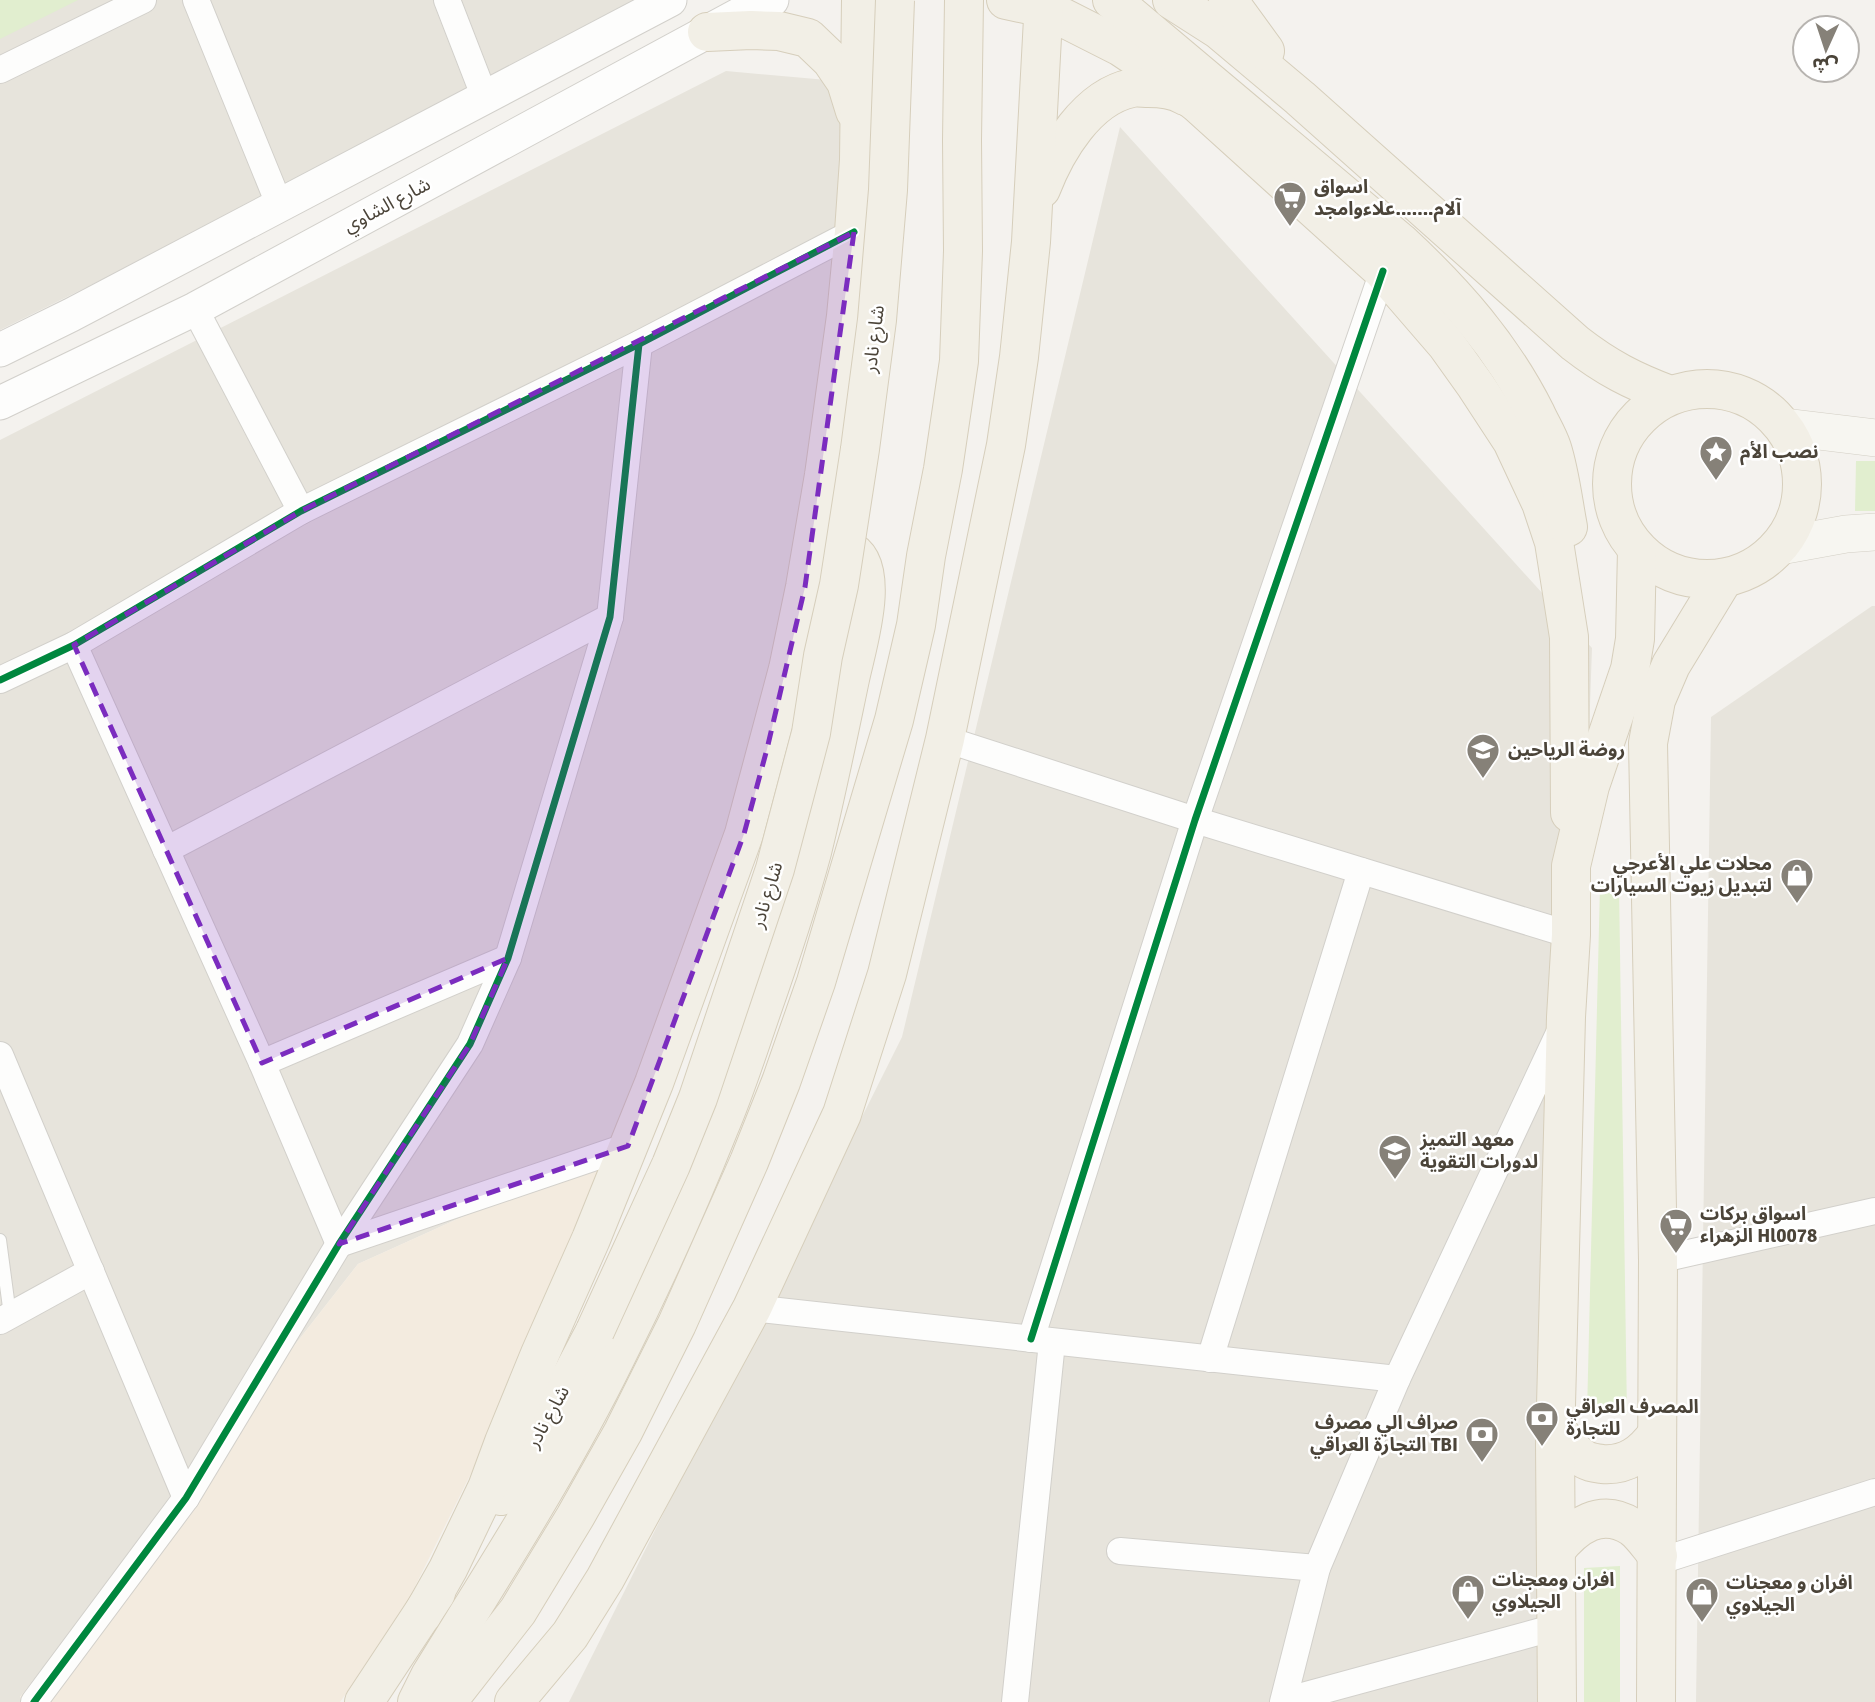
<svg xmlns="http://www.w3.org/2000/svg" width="1875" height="1702" font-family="Signika,'Noto Sans Arabic',sans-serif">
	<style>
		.residential { fill: #e7e4dc }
		.commercial { fill: #f3ebdf }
		.green { fill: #e1eecf }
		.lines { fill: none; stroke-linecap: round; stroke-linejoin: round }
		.service-casing { stroke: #d2d0cb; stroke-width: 14 }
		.minor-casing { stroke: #d2d0cb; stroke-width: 28 }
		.tertiary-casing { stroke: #d2d0cb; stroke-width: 35 }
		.secondary-casing { stroke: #d3cfc5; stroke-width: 38 }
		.primary-casing { stroke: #d6cebb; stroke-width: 40 }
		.service { stroke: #fdfdfc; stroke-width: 12 }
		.minor { stroke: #fdfdfc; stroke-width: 26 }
		.tertiary { stroke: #fdfdfc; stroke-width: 33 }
		.secondary { stroke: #f7f6f1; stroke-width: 37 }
		.primary { stroke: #f2efe6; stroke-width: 38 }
		.primary-bridge-casing { stroke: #d6cebb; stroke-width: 40; stroke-linecap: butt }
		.primary-bridge { stroke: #f2efe6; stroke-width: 38 }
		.cycleway-casing { stroke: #fff; stroke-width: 11 }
		.cycleway { stroke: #00873e; stroke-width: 7 }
		.marked { fill: #7b2cbf; fill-opacity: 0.2; stroke: #7b2cbf; stroke-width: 5; stroke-dasharray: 14 9; stroke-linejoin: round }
		.labels { text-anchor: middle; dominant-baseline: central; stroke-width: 5; stroke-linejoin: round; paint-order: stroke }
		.poi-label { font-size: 19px; font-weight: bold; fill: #4b4439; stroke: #fff; text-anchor: start }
		.street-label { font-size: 19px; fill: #4b4439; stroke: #fff }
	</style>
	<rect width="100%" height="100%" fill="#f4f2ee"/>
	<!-- residential -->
	<g class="residential">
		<polygon points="0,0 667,0 0,330"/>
		<polygon points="726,71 827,80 876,138 797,588 637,1138 358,1264 20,1697 21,1702 0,1702 0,440"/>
		<polygon points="1120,127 1592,648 1555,1702 569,1702 902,1037"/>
		<polygon points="1872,606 1875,606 1875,1702 1696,1702 1711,717"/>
	</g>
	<!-- commercial -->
	<polygon class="commercial" points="637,1138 394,1629 340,1702 21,1702 20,1697 358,1264"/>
	<!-- green -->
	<g class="green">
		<polygon points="0,0 78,0 0,39"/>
		<polygon points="1856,461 1875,461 1875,511 1855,511"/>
		<polygon points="1600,886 1619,886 1627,1415 1587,1413"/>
		<polygon points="1620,1566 1620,1702 1584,1702 1584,1568"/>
	</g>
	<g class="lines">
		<defs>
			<polyline id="service" points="0,1240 10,1315"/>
			<g id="minor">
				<polyline points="196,0 279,204"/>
				<polyline points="447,0 485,98"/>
				<polyline points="0,70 143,0"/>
				<polyline points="195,309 301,511"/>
				<polyline points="74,645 262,1063 339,1244 628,1146"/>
				<polyline points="0,680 74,645 301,511 639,344 854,232"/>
				<polyline points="945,739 1195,820 1571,935"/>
				<polyline points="166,850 610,617"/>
				<polyline points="0,1055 186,1498"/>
				<polyline points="262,1063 508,958"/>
				<polyline points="1658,1260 1875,1211"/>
				<polyline points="752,1308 1397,1379"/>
				<polyline points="0,1321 91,1271"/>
				<polyline points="1031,1339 1195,820 1383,271"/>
				<polyline points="1210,1359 1361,871"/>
				<polyline points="1120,1551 1317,1568"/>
				<polyline points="1657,1562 1875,1492"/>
				<polyline points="1284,1701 1556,1627"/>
				<polyline points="34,1702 186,1498 339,1244 470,1044 508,958 610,617 639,344"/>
				<polyline points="1015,1702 1052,1342"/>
				<polyline points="1283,1702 1317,1568 1397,1379 1561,1029"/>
			</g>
			<g id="tertiary">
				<polyline points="0,350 71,315 670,0"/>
				<polyline points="0,403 195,309 742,13 772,0"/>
			</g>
			<g id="secondary">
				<polyline points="1785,427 1875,438"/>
				<polyline points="1780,546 1846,534 1875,532"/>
			</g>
			<g id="primary">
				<polyline points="1006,0 1044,8 1121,47 1151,67 1197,103 1383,271 1446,344 1476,386 1512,441 1541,503 1554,542 1569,637 1570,813"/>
				<path d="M1112,0L1400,242C1455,293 1502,346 1536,414C1541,425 1548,436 1552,448C1560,473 1563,501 1568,527"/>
				<path d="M1172,0L1219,30L1300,98L1575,343C1607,368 1633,381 1670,395"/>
				<polyline points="1228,0 1265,51"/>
				<polyline points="707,32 751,30 779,31 808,38 831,60 846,82 855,111"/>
				<path d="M1041,189C1056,150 1087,97 1132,88C1137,87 1143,88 1148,88C1161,88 1174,89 1185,96"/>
				<circle cx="1707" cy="484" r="95"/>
				<path d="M1556,1428C1563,1438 1570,1450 1581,1457C1587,1462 1595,1463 1602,1464C1627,1466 1643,1453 1657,1434"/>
				<polyline points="501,1496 547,1422 595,1331"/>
				<path d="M1556,1550C1575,1526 1601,1507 1632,1527C1642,1534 1650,1547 1658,1556"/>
				<polyline points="422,1615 448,1569 487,1488 504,1442 540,1354 591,1239 654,1083 744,834 788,669 805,587 824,475 846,316 854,232 859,160 861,0"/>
				<polyline points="364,1702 436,1593"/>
				<path d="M417,1702L430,1676C494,1572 561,1469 615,1359C653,1283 688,1206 719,1128C735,1091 747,1053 760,1015C779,961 797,907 812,852C826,795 838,736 850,679C856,649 884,564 847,549C837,545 827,547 819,555"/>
				<polyline points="447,1702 518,1611 575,1517 623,1432 677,1324 749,1162 781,1082 816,982 894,720 916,625 926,556 943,469 959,361 963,251 962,140 964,0"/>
				<polyline points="514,1702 570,1635 605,1579 752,1308 842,1114 887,974 945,739 1006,445 1019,357 1031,242 1044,0"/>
				<polyline points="1557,1702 1555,1444 1566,1017 1571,935 1571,866 1590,786 1630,669 1635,639 1637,550"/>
				<polyline points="1656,1702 1658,1260 1648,743 1656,700 1671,665 1724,578"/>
			</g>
		</defs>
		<!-- service casing -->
		<use href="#service" class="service-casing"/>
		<!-- minor casing -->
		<use href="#minor" class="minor-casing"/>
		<!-- tertiary casing -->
		<use href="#tertiary" class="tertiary-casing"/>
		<!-- secondary casing -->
		<use href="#secondary" class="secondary-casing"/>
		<!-- primary casing -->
		<use href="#primary" class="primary-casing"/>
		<!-- service -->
		<use href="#service" class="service"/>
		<!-- minor -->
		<use href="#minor" class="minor"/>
		<!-- tertiary -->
		<use href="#tertiary" class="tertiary"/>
		<!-- secondary -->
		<use href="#secondary" class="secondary"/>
		<!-- primary -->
		<use href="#primary" class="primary"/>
		<defs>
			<polyline id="primary-bridge" points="595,1331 671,1165 698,1098 775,869 811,733 823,656 839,585 860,449 877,320 888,190 895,0"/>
		</defs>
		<!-- primary-bridge casing -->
		<use href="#primary-bridge" class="primary-bridge-casing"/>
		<!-- primary-bridge -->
		<use href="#primary-bridge" class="primary-bridge"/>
		<defs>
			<g id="cycleway">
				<polyline points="0,680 74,645 301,511 639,344 854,232"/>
				<polyline points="1031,1339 1195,820 1383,271"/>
				<polyline points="34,1702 186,1498 339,1244 470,1044 508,958 610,617 639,344"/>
			</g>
		</defs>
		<!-- cycleway casing -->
		<use href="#cycleway" class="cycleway-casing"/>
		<!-- cycleway -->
		<use href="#cycleway" class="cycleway"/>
	</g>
	<!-- marked area -->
	<path class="marked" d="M854,232L805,587L767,749L744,834L628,1146L339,1244L470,1044L508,958L262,1063L74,645L301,511Z"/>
	<!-- icons -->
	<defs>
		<symbol id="supermarket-pin" viewBox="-11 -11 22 30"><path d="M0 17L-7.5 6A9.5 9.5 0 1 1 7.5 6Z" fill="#868178" stroke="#fff"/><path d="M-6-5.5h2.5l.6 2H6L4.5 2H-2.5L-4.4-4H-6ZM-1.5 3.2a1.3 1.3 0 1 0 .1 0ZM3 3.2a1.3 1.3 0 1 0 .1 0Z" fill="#fff"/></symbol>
		<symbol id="sight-pin" viewBox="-11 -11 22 30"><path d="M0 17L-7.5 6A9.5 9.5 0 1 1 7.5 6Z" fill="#868178" stroke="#fff"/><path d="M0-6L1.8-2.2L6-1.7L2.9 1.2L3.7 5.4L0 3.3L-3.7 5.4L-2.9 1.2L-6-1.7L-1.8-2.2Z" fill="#fff"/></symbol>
		<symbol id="school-pin" viewBox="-11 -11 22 30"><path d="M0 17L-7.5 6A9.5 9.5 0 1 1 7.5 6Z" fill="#868178" stroke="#fff"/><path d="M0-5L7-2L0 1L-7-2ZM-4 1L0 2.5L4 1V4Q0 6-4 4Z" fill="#fff"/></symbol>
		<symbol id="shop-pin" viewBox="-11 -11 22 30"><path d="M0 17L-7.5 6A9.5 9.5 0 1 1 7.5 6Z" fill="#868178" stroke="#fff"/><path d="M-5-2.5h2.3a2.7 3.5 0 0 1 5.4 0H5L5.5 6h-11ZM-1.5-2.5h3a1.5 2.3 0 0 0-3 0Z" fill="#fff"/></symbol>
		<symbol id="bank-pin" viewBox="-11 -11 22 30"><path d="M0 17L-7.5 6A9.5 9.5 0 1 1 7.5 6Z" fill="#868178" stroke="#fff"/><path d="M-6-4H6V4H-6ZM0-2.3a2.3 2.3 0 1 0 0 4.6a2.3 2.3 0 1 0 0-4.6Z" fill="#fff"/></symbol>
	</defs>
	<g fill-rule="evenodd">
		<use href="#supermarket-pin" x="1271" y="179" width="38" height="52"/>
		<use href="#sight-pin" x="1697" y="433" width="38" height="52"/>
		<use href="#school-pin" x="1464" y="731" width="38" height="52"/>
		<use href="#shop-pin" x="1778" y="856" width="38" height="52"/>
		<use href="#school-pin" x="1376" y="1132" width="38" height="52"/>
		<use href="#supermarket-pin" x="1657" y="1206" width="38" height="52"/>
		<use href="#bank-pin" x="1523" y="1399" width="38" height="52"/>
		<use href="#bank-pin" x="1463" y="1415" width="38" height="52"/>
		<use href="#shop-pin" x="1449" y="1572" width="38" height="52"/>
		<use href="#shop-pin" x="1683" y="1575" width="38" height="52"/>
	</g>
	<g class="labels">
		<!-- poi labels -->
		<g class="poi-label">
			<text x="1314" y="187">اسواق<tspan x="1314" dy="22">آلام.......علاءوامجد</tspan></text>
			<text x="1740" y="452">نصب الأم</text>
			<text x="1508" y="750">روضة الرياحين</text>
			<text x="1772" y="864" text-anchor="end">محلات علي الأعرجي<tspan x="1772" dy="22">لتبديل زيوت السيارات</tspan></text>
			<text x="1420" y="1140">معهد التميز<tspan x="1420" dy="22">لدورات التقوية</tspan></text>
			<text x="1700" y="1214">اسواق بركات<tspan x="1700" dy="22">الزهراء Hl0078</tspan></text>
			<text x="1566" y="1407">المصرف العراقي<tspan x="1566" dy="22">للتجارة</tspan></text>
			<text x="1458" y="1423" text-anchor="end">صراف الي مصرف<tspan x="1458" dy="22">التجارة العراقي TBI</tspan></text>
			<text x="1492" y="1580">افران ومعجنات<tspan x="1492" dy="22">الجيلاوي</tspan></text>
			<text x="1726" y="1583">افران و معجنات<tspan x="1726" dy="22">الجيلاوي</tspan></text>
		</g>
		<!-- street labels -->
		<g class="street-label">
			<text transform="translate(387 205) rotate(-28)">شارع الشاوي</text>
			<text transform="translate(874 339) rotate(-83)">شارع نادر</text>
			<text transform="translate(767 895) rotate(-73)">شارع نادر</text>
			<text transform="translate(548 1417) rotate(-61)">شارع نادر</text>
		</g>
	</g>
	<!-- north arrow -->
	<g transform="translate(1826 49) rotate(183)"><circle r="33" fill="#ffffff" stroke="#b7b4b0" stroke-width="2"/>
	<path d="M0-5L12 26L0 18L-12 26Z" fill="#868178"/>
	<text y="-10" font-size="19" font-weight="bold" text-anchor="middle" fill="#4b4439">ش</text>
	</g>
</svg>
